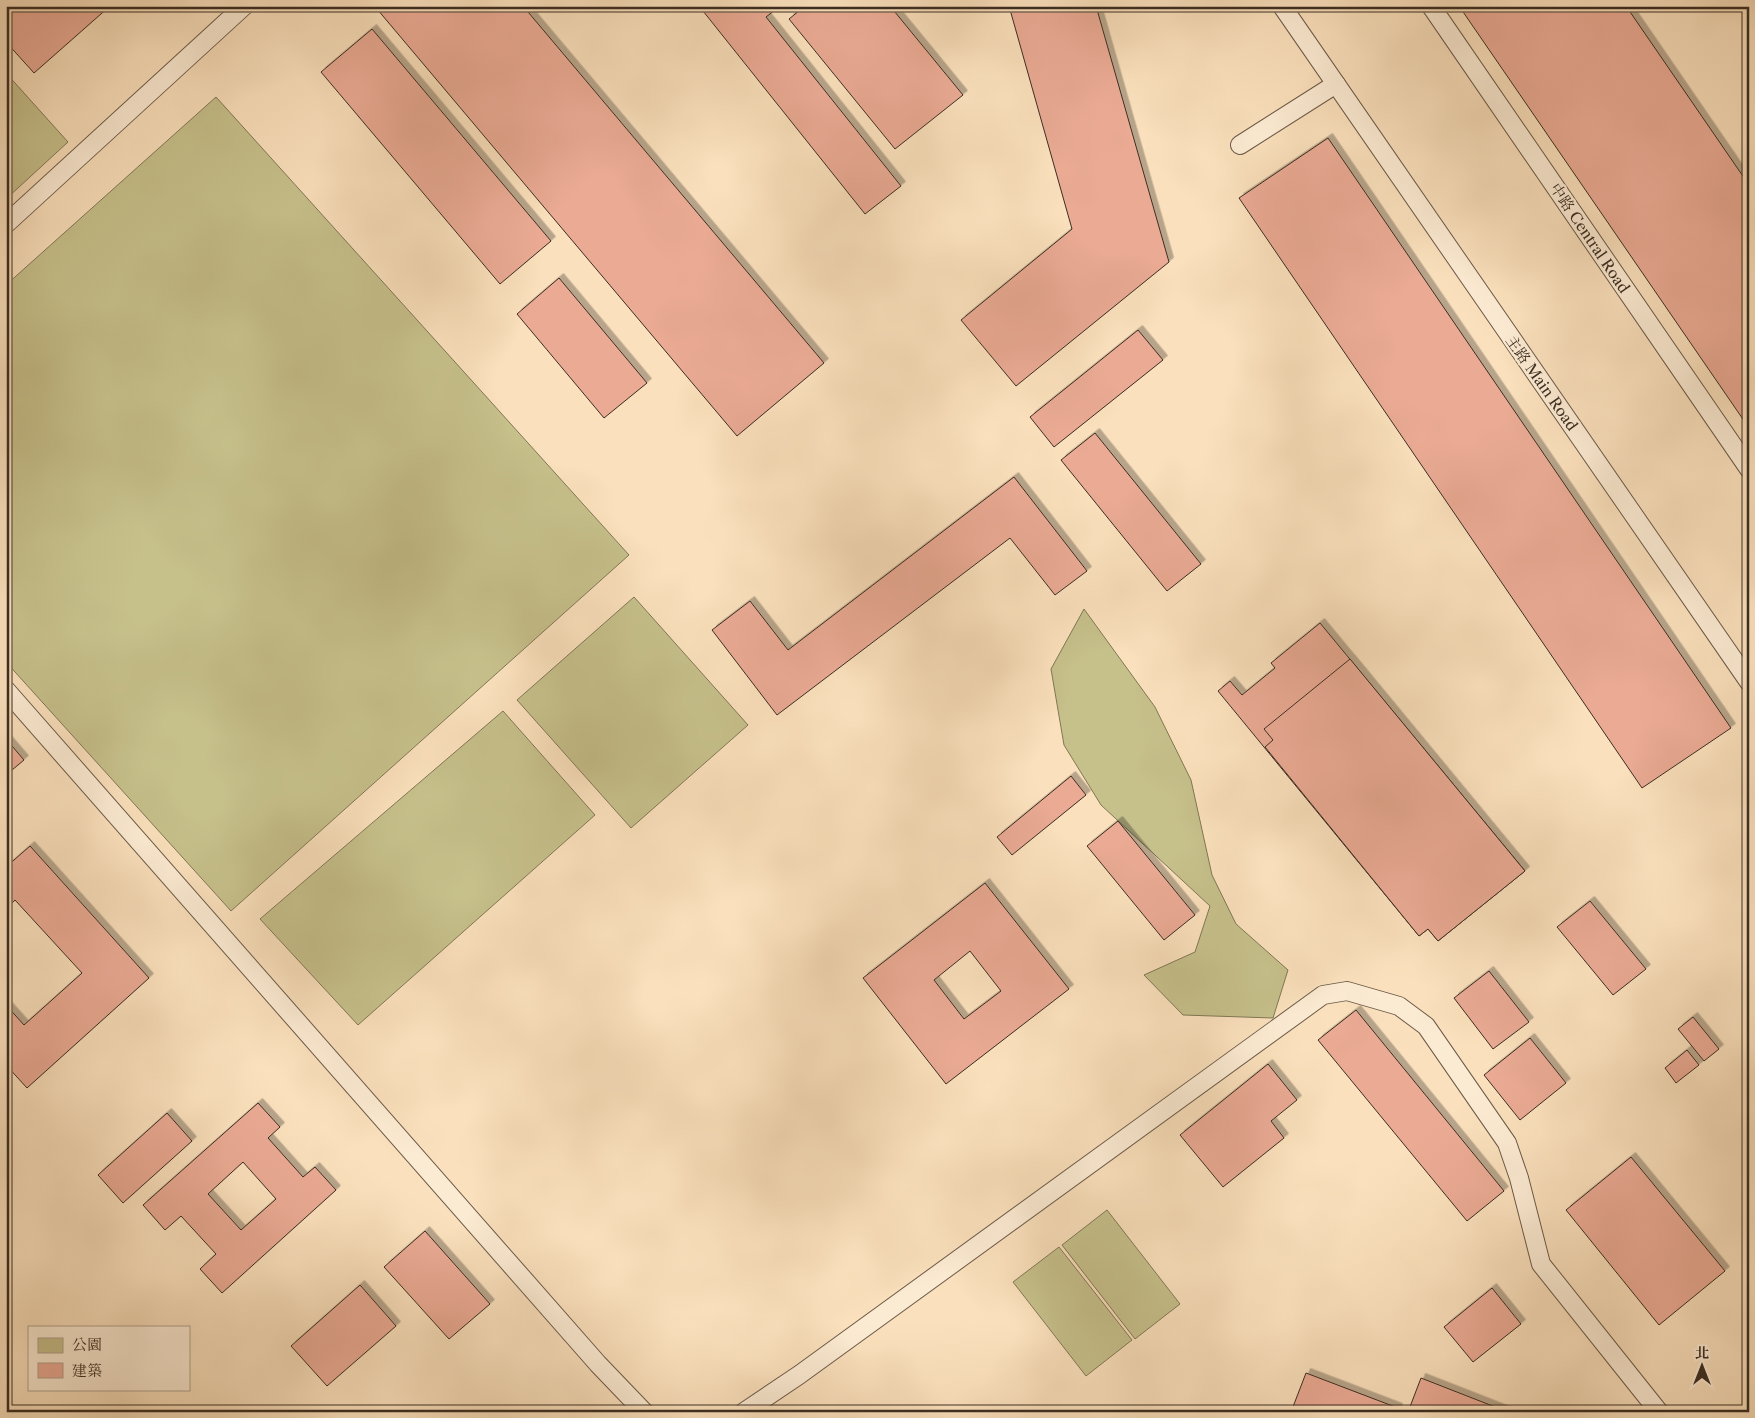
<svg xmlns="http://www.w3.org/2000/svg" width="1755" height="1418" font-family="'Libre Caslon Text','Noto Serif TC',serif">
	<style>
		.green { fill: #c6c08b; stroke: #817756 }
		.building { fill: #eaaa94; stroke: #3c2e22; fill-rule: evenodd; filter: url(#shadow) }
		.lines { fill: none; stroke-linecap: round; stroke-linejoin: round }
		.service-casing { stroke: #6c5a48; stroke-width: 20 }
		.service { stroke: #fcebd3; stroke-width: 18 }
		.labels { text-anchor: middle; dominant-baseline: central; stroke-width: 4.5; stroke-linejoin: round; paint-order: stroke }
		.street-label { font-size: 15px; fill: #3c2e22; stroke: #fcebd3 }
	</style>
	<defs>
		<filter id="shadow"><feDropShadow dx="4.5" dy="-4.5" stdDeviation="0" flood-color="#0004"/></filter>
	</defs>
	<rect width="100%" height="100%" fill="#fae0bc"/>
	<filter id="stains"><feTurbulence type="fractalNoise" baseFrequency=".004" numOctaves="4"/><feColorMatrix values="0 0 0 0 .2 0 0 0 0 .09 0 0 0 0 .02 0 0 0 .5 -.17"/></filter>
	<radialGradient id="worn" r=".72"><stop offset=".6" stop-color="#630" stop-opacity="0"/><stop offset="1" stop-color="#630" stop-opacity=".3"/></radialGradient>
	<!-- green -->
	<g class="green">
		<polygon points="6,73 68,142 6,199"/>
		<polygon points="216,97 629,555 231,911 6,662 6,285"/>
		<polygon points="634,597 748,725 631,828 517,700"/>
		<polygon points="1084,609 1155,707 1191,780 1212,875 1236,924 1288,970 1273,1018 1183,1015 1144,975 1195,952 1210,906 1101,805 1064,745 1051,669"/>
		<polygon points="503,711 595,815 358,1025 260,919"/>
		<polygon points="1107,1210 1180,1304 1135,1339 1062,1245"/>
		<polygon points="1059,1247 1132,1340 1086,1376 1013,1282"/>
	</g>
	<!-- building -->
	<g class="building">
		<polygon points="6,6 110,6 34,73 6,42"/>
		<polygon points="380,6 523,6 824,363 737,436 377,9"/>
		<polygon points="699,6 780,6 766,17 901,186 865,214"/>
		<polygon points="805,6 890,6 963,95 895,149 789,19"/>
		<polygon points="1009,6 1096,6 1169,262 1016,386 961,320 1072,229"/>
		<polygon points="1459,6 1626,6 1749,185 1749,428"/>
		<polygon points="372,29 551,241 500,284 321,72"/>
		<polygon points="1328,138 1731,728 1642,788 1239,198"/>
		<polygon points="559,278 647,383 604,418 517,314"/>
		<polygon points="1138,330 1163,360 1054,447 1030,417"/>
		<polygon points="1095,433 1201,564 1167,591 1061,460"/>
		<polygon points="1014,477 1087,571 1055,595 1010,538 777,715 712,630 750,601 788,650"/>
		<polygon points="1320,623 1525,871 1438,941 1428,929 1419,936 1218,691 1230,681 1242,695 1275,668 1271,663"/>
		<polygon points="1350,659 1525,871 1438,941 1428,929 1419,936 1265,747 1273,740 1264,729"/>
		<polygon points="6,739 24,760 6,775"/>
		<polygon points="1071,776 1086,795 1012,855 997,837"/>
		<polygon points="1118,821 1195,915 1164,940 1087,846"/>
		<polygon points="30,846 149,978 27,1088 6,1065 6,1005 24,1025 82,973 15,900 6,909 6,867"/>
		<path d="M985,883L1069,989L946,1084L863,978ZM970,951L1001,991L964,1019L934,980Z"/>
		<polygon points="1590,901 1646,969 1613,995 1557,927"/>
		<polygon points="1489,971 1529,1022 1493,1049 1454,998"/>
		<polygon points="1356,1010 1504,1191 1467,1221 1318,1040"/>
		<polygon points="1693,1017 1719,1049 1704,1061 1678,1029"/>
		<polygon points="1530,1038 1566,1083 1520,1120 1484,1075"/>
		<polygon points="1687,1050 1699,1065 1676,1083 1665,1068"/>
		<polygon points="1268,1064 1297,1100 1271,1121 1284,1138 1223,1187 1180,1135"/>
		<path d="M258,1103L280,1127L268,1138L303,1177L315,1167L336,1190L222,1293L200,1269L216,1254L181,1216L165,1230L143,1205ZM243,1162L276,1199L241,1230L208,1194Z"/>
		<polygon points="167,1113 192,1141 123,1203 98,1175"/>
		<polygon points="1631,1157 1725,1271 1659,1325 1566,1210"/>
		<polygon points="425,1231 490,1304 449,1339 384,1267"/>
		<polygon points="360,1285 396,1326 327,1386 291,1346"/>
		<polygon points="1492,1288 1521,1324 1473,1362 1444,1327"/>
		<polygon points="1306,1373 1398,1408 1397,1412 1291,1412"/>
		<polygon points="1421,1378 1508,1412 1408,1412"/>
	</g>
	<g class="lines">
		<defs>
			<g id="service">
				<polyline points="1282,6 1749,682"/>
				<polyline points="1431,6 1749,469"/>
				<polyline points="1240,145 1336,84"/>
				<polyline points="6,224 244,6"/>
				<polyline points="6,690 598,1364 644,1412"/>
				<polyline points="744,1412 799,1375 1323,995 1347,991 1399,1006 1426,1026 1507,1143 1519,1178 1541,1264 1659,1412"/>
			</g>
		</defs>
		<!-- service casing -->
		<use href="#service" class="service-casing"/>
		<!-- service -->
		<use href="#service" class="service"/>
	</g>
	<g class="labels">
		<!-- street labels -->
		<g class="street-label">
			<text transform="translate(1590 238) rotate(56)">中路 Central Road</text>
			<text transform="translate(1542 383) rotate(55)">主路 Main Road</text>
		</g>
	</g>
	<!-- margin -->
	<rect width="1755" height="1418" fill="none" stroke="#fae0bc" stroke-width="25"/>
	<rect x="8" y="8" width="1740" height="1403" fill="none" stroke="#3c2e22" stroke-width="2.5"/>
	<rect x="12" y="12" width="1730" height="1393" fill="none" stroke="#3c2e22"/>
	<!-- legend -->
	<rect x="28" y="1326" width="162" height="65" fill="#fcebd3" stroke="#af9f8c"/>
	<rect x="38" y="1338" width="25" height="15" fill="#c6c08b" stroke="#af9f8c"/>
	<text x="72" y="1350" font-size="15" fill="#3c2e22">公園</text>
	<rect x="38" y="1363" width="25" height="15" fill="#eaaa94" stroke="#af9f8c"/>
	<text x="72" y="1376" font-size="15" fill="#3c2e22">建築</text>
	<!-- north arrow -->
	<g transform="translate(1702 1366)" stroke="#fcebd3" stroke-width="4" paint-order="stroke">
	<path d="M0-4L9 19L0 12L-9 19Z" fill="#3c2e22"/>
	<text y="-8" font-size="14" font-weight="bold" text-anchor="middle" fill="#3c2e22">北</text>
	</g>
	<rect width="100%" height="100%" filter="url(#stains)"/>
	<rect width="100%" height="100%" fill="url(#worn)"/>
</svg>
